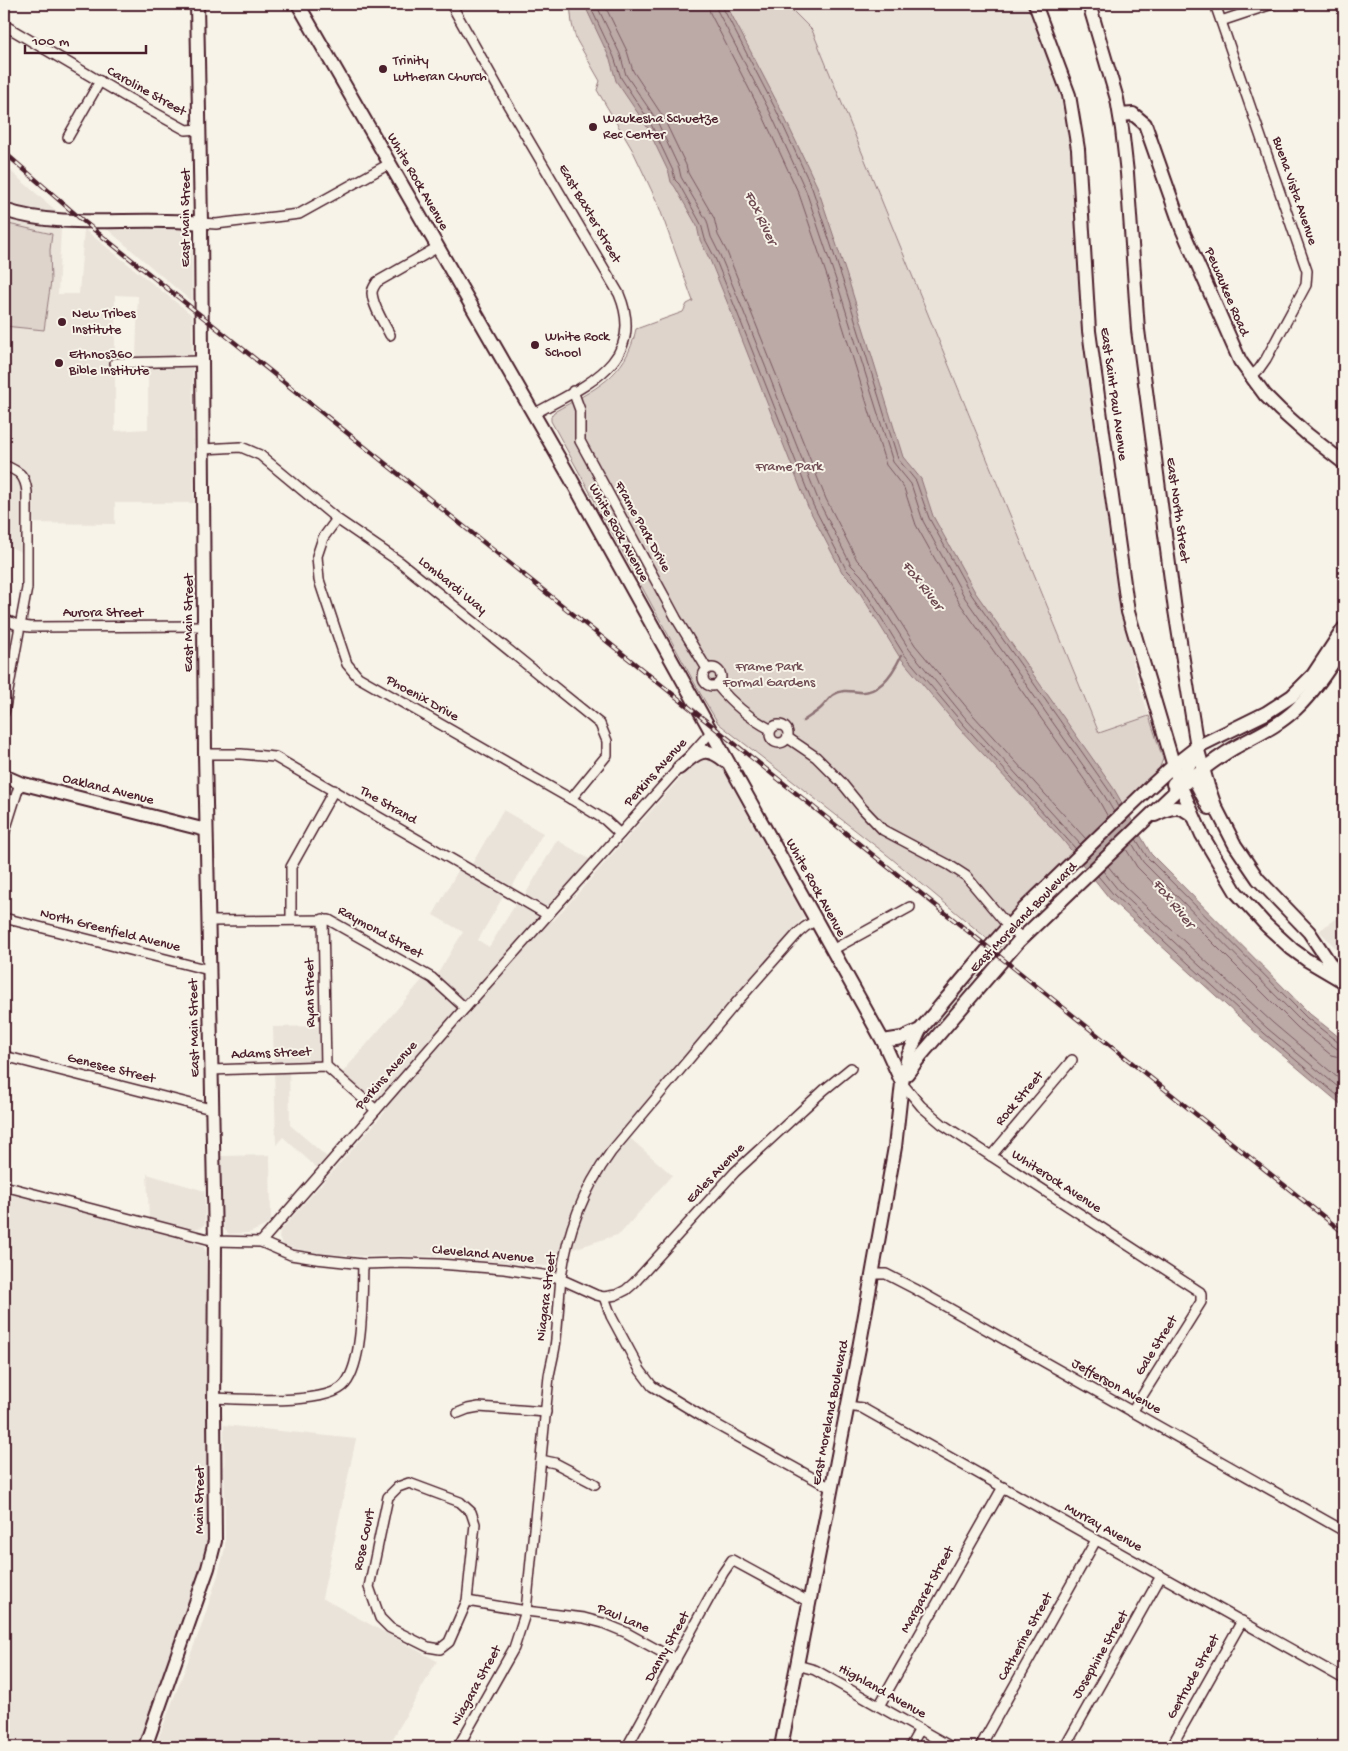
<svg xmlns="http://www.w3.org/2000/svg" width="1348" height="1751" font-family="'Gochi Hand',sans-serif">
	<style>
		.built { fill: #eae3da; fill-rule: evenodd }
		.green { fill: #ded4cc; stroke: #947a7c }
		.water { fill: #bcaaa7; stroke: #8e7275 }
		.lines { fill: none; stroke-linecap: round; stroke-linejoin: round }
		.shore { stroke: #78575d; stroke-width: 1 }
		.stream { stroke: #8e7275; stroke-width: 2.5 }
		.street-casing { stroke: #4a1f2b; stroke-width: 12 }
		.secondary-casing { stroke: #4a1f2b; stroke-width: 16 }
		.street { stroke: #f7f3e8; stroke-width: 9 }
		.secondary { stroke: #f7f3e8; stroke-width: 12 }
		.rail-casing { stroke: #4a1f2b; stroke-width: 4.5 }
		.rail { stroke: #f7f3e8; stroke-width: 2.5; stroke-dasharray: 8; stroke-linecap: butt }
		.poi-dot { fill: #4a1f2b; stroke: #f7f3e8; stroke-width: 2 }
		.labels { text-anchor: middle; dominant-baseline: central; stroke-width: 4; stroke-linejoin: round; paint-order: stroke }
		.poi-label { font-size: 14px; fill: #4a1f2b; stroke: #f7f3e8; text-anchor: start }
		.street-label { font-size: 14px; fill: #4a1f2b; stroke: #f7f3e8 }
		.park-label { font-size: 14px; fill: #6f4c53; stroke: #f7f3e8 }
		.water-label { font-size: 15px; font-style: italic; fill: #6c4950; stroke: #f7f3e8 }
	</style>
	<rect width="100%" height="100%" fill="#f7f3e8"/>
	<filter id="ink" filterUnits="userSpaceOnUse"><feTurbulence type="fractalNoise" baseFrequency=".02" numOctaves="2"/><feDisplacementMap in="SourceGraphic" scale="10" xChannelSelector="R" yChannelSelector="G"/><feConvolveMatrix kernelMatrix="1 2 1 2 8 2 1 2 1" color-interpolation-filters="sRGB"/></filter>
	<g filter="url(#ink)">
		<!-- built -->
		<g class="built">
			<polygon points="786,4 1029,4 1061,88 1070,129 1086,352 1090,389 1121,608 1134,667 1149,716 1100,734 812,30"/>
			<polygon points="4,164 16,176 60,214 33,210 4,201"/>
			<path d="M4,217L43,227L61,228L58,294H79L84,229L192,315L194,503H115V524L23,523V553L4,544ZM115,295L138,296L136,357H148V429L115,431Z"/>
			<polygon points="183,228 189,230 192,234 192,302 107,229"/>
			<polygon points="706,757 718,762 721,766 804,917 622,1131 672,1175 620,1234 561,1253 559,1263 555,1267 444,1256 359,1256 320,1253 292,1248 282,1244 279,1238 280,1231 385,1112 342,1073 423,979 432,983 463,932 433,915 459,869 504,895 478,940 489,947 517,902 553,921 698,758"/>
			<polygon points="503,810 543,833 512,887 472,864"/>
			<polygon points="557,840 591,860 552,903 549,906 545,906 525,895"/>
			<polygon points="1344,912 1344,956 1319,931"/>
			<polygon points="321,1026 322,1056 321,1060 318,1062 289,1062 290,1125 327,1157 317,1168 283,1137 276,1145 273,1027"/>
			<polygon points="270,1155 271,1220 265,1226 249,1233 229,1234 224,1229 220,1156"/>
			<polygon points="147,1174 205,1191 205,1223 203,1227 195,1229 149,1218"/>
			<polygon points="4,1191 184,1238 203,1246 206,1252 208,1541 207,1548 138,1747 4,1747"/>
			<polygon points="224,1425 356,1439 322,1598 437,1661 388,1747 155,1747 201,1627 218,1575 225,1548"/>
		</g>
		<!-- green -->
		<g class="green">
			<path d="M570,4H786L812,30L1099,733L1149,716L1163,759L1158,772L990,941L891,858L718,723L700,693L551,421V416L554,412C594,389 626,378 636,329L683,312L687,304L693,301L658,204L633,151L597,90L600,81L576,39L572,24Z"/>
			<polygon points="4,223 52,234 50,250 51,281 44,330 4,326"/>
		</g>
		<!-- water -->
		<polygon class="water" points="584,4 726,4 780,108 817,186 850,285 903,457 921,479 933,516 975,592 1114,789 1151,854 1310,1014 1344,1041 1344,1107 1261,1037 1110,899 1062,839 959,728 899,656 860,593 852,582 842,572 808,507 732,314 710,260 700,240 697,226 675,187 671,182 669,173 646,125 616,81 610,59"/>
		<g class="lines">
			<!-- shore -->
			<g class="shore">
				<polyline points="589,4 614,57 621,78 650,122 673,171 675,180 679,184 701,224 705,239 715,258 737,312 813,505 846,569 856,579 864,590 903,653 963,724 1076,849"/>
				<polyline points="596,4 620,54 626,75 656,119 679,168 681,177 707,221 711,237 720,255 743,310 819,502 851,565 861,575 869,586 909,649 967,720 1080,844"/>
				<polyline points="604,4 627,51 633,71 662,115 686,165 688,173 714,218 718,235 727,252 749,307 826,499 857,560 867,570 875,582 915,645 973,715 1086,839"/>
				<polyline points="708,4 710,13 763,116 799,194 832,291 886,465 904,488 916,525 959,602 1098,799 1108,817"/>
				<polyline points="716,4 717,10 770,112 806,191 839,289 893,462 911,484 923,521 965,598 1104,795 1114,812"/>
				<polyline points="722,4 723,8 776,110 812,188 845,287 898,459 916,481 929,518 971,594 1110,792 1118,807"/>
				<polyline points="1136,839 1147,857 1307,1018 1339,1043 1344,1044"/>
				<polyline points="1132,843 1143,862 1303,1023 1336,1048 1344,1051"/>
				<polyline points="1126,849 1137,867 1298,1028 1331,1055 1344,1058"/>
				<polyline points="1108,866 1124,886 1273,1023 1344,1083"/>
				<polyline points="1103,871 1119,891 1268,1029 1344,1092"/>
				<polyline points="1098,876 1114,895 1264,1033 1344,1101"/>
			</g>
			<!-- stream -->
			<path class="stream" d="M803,721C810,716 817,712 822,707C826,703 829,698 833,695C842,689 849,691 859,692C880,694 893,673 901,656"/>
			<defs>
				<g id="street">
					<path d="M451,4L508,105L619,294C648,363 583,386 534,414"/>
					<polyline points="1215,4 1307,271 1306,285 1266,359 1259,369 1251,377"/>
					<polyline points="1221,21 1272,4"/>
					<polyline points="4,25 128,98 186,130 200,129"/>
					<polyline points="68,137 100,81"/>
					<polyline points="201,223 216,224 299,214 389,164"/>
					<path d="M390,335C384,323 373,307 372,293C372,289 375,285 377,282L438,247"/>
					<polyline points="115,363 201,361"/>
					<polyline points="573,391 580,410 580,441 676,618 707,669"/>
					<polyline points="203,449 241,447 260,455 337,519 400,562 600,724 607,741 607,755 571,799"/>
					<path d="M4,465C19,472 25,474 27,492V588L4,713"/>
					<polyline points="337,519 323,538 317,556 319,580 347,664 358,677 571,799 605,820 620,834"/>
					<polyline points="4,619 17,625 30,627 204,626"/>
					<circle cx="712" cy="677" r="9"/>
					<path d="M717,685C732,703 749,718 770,729"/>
					<circle cx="779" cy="734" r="9"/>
					<polyline points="788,738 816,757 841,782 863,809 883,830 949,865 966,876 1008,926 1022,938"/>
					<polyline points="205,754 241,754 275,757 548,915"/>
					<polyline points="4,834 20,783"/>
					<polyline points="4,918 209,970"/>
					<polyline points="291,919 291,867 334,790"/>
					<polyline points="323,919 326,1066"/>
					<polyline points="208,921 329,920 432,978 465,1008"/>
					<polyline points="832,950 910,907"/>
					<polyline points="4,1056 211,1109"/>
					<polyline points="211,1070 326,1066 376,1110"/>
					<polyline points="902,1083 921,1106 942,1124 1200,1292 1201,1295 1201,1302 1132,1412"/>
					<polyline points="991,1156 1072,1060"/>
					<polyline points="4,1186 215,1241 261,1242 291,1255 316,1259 363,1264 400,1263 439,1264 504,1269 556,1277 596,1295 604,1297 616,1295 626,1290 634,1283 735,1172 824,1090 851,1068"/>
					<polyline points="261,1242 465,1008 711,732"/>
					<polyline points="872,1274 886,1274 915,1289 1344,1531"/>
					<polyline points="604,1297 611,1316 640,1370 652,1386 708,1420 831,1488"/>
					<path d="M214,1398C242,1399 327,1406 345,1384C364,1361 362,1294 363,1264"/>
					<polyline points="848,1406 862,1408 1344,1679"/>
					<polyline points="458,1413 468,1409 479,1407 546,1412"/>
					<polyline points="541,1460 555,1463 595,1484"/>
					<polygon points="409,1483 460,1502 471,1512 475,1524 467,1601 449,1642 440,1649 428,1647 390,1628 380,1618 369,1587 388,1497 398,1487"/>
					<polyline points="467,1601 526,1611 584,1618 603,1623 625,1632 676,1660"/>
					<polyline points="797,1665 815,1670 951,1747"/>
					<polyline points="879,1706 1003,1487"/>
					<path d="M458,1747L514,1648L526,1611L549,1376C551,1364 555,1351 556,1339C558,1319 559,1298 561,1278C567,1232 584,1189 611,1152L736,1003L798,933L805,927L816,920"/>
					<polyline points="627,1747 723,1573 732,1560 809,1602"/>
					<polyline points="910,1747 920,1729"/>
					<polyline points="980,1747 1096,1540"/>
					<polyline points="1065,1747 1161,1576"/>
					<polyline points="1171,1747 1242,1621"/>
				</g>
				<g id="secondary">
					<polyline points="298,4 571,479 883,1041 902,1083"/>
					<polyline points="1035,4 1069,95 1078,149 1089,331 1128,612 1178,780 1202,835 1236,892 1266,925 1292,949 1307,960 1341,980"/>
					<polyline points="1089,4 1117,99 1122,129 1127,173 1138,330 1175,610 1197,747 1208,786 1215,806 1235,845 1258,879 1309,932 1339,977"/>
					<polyline points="1120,115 1133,114 1145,124 1182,229 1240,361 1265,395 1280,410 1307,434 1344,463"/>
					<path d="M4,210C67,231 136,215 201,223"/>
					<path d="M679,768C696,753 705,744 725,761"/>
					<polyline points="1187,771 1193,777 1209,808"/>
					<polyline points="4,776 20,783 206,830"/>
					<path d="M1173,784C1185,773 1192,763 1197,747"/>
					<path d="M1155,815C1170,807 1180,804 1193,816"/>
					<polyline points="883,1041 902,1038 920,1030"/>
					<path d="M907,1074L922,1054L1018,942L1181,786C1198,773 1215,759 1234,748C1255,736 1277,727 1296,709C1315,691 1330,668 1344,645"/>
					<polyline points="145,1747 208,1568 215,1541 214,1410 215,1241 205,754 201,223 197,4"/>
					<polyline points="781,1747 859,1348 895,1147 902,1083 908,1056 920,1030 989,948 1024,909 1150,787 1174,765 1197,747 1266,713 1292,696 1313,675 1344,628"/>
				</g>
			</defs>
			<!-- street casing -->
			<use href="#street" class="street-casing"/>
			<!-- secondary casing -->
			<use href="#secondary" class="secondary-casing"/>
			<!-- street -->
			<use href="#street" class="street"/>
			<!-- secondary -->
			<use href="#secondary" class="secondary"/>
			<defs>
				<polyline id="rail" points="4,152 82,220 1344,1233"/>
			</defs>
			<!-- rail casing -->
			<use href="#rail" class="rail-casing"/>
			<!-- rail -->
			<use href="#rail" class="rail"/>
		</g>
	</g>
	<!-- markers -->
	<g class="poi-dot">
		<circle cx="383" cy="69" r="5"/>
		<circle cx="593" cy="127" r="5"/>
		<circle cx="62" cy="322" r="5"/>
		<circle cx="535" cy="345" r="5"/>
		<circle cx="59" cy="363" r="5"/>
	</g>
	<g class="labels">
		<!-- poi labels -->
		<g class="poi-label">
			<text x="393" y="61">Trinity<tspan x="393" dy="16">Lutheran Church</tspan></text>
			<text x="603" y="119">Waukesha Schuetze<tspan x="603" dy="16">Rec Center</tspan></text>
			<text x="72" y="314">New Tribes<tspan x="72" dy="16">Institute</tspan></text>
			<text x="545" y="337">White Rock<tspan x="545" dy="16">School</tspan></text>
			<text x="69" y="355">Ethnos360<tspan x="69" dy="16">Bible Institute</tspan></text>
		</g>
		<!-- street labels -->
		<g class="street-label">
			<text transform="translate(146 92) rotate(29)">Caroline Street</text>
			<text transform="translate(417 182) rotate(60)">White Rock Avenue</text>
			<text transform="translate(1294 191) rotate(71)">Buena Vista Avenue</text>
			<text transform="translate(589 214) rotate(60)">East Baxter Street</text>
			<text transform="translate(186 218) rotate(-90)">East Main Street</text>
			<text transform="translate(1226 292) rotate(67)">Pewaukee Road</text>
			<text transform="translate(1113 394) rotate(82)">East Saint Paul Avenue</text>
			<text transform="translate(1177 510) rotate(82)">East North Street</text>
			<text transform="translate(642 527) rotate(61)">Frame Park Drive</text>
			<text transform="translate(618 533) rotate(61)">White Rock Avenue</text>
			<text transform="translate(452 586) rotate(39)">Lombardi Way</text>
			<text x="103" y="613">Aurora Street</text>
			<text transform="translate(189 623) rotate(-90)">East Main Street</text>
			<text transform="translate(422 699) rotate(29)">Phoenix Drive</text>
			<text transform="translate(656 773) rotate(-48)">Perkins Avenue</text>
			<text transform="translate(108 790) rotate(14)">Oakland Avenue</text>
			<text transform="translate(388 806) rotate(30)">The Strand</text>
			<text transform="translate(815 888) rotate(61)">White Rock Avenue</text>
			<text transform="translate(1024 918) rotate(-46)">East Moreland Boulevard</text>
			<text transform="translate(110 931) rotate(14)">North Greenfield Avenue</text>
			<text transform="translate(380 933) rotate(29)">Raymond Street</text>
			<text transform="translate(311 993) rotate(-91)">Ryan Street</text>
			<text transform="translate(195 1028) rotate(-91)">East Main Street</text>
			<text transform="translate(271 1054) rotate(-2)">Adams Street</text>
			<text transform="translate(111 1069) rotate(14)">Genesee Street</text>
			<text transform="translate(387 1076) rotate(-49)">Perkins Avenue</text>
			<text transform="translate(1020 1099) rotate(-50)">Rock Street</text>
			<text transform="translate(716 1174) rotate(-46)">Eales Avenue</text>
			<text transform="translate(1056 1182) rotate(33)">Whiterock Avenue</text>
			<text transform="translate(483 1255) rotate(5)">Cleveland Avenue</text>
			<text transform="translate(547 1297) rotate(-83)">Niagara Street</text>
			<text transform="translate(1157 1346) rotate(-58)">Gale Street</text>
			<text transform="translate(1116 1387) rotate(29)">Jefferson Avenue</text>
			<text transform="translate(831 1413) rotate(-79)">East Moreland Boulevard</text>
			<text transform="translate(200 1500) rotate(-90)">Main Street</text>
			<text transform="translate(1103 1528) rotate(29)">Murray Avenue</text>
			<text transform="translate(365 1540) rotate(-78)">Rose Court</text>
			<text transform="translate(928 1590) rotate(-61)">Margaret Street</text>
			<text transform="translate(623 1619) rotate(23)">Paul Lane</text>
			<text transform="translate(1026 1637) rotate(-61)">Catherine Street</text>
			<text transform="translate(668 1647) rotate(-61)">Danny Street</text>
			<text transform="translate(1101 1655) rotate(-60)">Josephine Street</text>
			<text transform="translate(1194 1677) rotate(-61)">Gertrude Street</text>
			<text transform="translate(477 1686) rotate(-61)">Niagara Street</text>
			<text transform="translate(882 1692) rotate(29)">Highland Avenue</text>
		</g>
		<!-- park labels -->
		<g class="park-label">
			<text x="789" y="467">Frame Park</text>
			<text x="769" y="667">Frame Park<tspan x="769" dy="16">Formal Gardens</tspan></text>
		</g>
		<!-- water labels -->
		<g class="water-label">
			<text transform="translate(760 218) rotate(64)">Fox River</text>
			<text transform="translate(922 586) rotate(52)">Fox River</text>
			<text transform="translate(1173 904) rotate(51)">Fox River</text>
		</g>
	</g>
	<!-- margin -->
	<rect width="1348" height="1751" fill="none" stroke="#f7f3e8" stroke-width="20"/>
	<rect x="10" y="10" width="1328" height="1731" fill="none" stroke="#4a1f2b" stroke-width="2" filter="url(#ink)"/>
	<!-- scale -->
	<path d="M25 45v8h121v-8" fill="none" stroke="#4a1f2b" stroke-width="2.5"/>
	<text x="32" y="45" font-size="15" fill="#4a1f2b" stroke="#f7f3e8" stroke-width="4" paint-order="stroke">100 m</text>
</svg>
